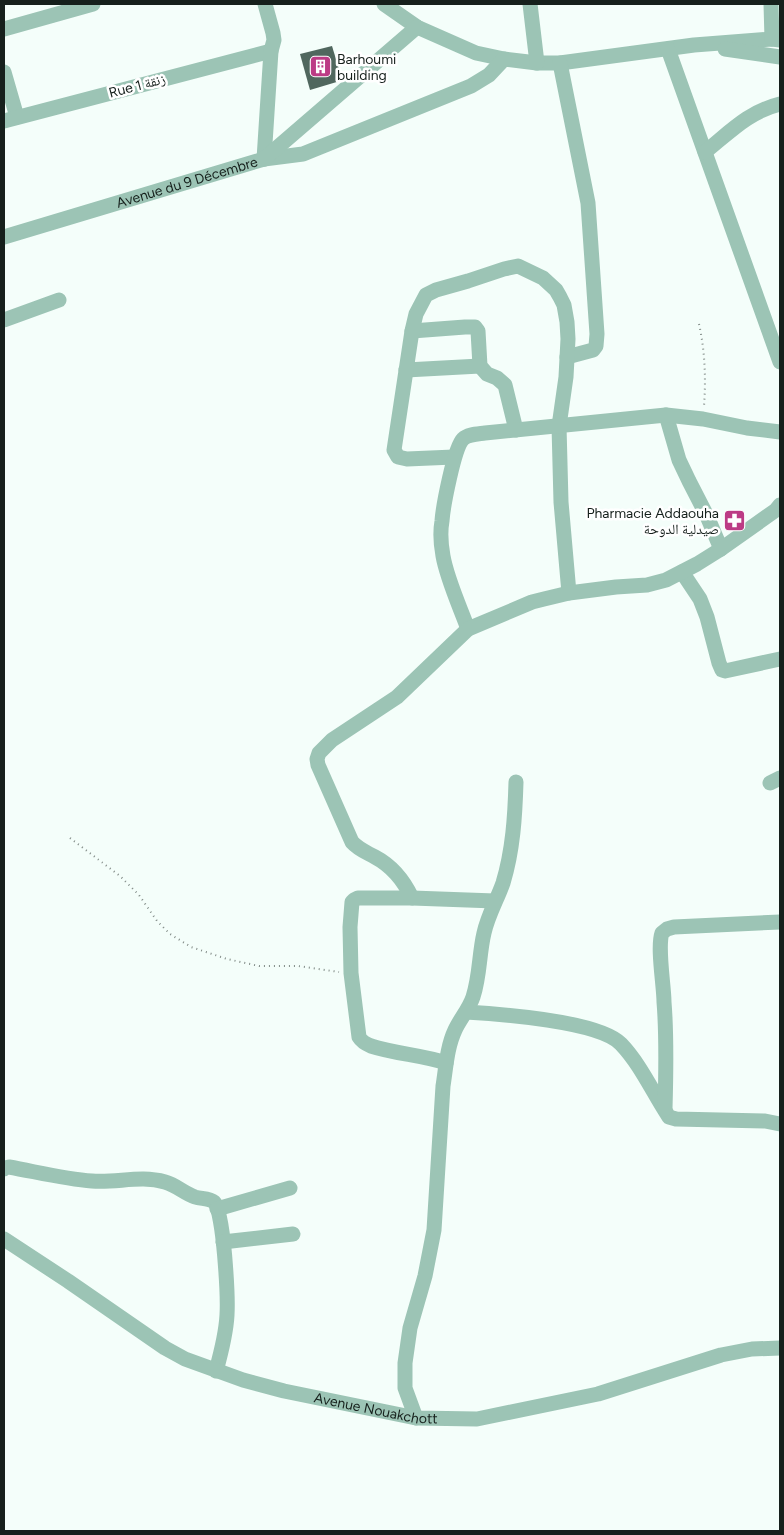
<svg xmlns="http://www.w3.org/2000/svg" width="784" height="1535" font-family="Figtree,'Noto Naskh Arabic',sans-serif">
	<style>
		.building { fill: #50675e }
		.lines { fill: none; stroke-linecap: round; stroke-linejoin: round }
		.path { stroke: #808a86; stroke-width: 2; stroke-dasharray: 1 4; stroke-linecap: butt }
		.minor { stroke: #9cc4b5; stroke-width: 15 }
		.labels { text-anchor: middle; dominant-baseline: central; stroke-width: 5; stroke-linejoin: round; paint-order: stroke }
		.poi-label { font-size: 14px; fill: #16201c; stroke: #fff; text-anchor: start }
		.street-label { font-size: 14px; fill: #16201c; stroke: #fff }
	</style>
	<rect width="100%" height="100%" fill="#f4fefa"/>
	<!-- building -->
	<polygon class="building" points="332,46 342,79 340,81 310,90 300,54"/>
	<g class="lines">
		<!-- path -->
		<g class="path">
			<path d="M699,324C705,351 706,379 704,406"/>
			<polyline points="70,838 120,876 139,895 157,921 170,934 191,947 227,959 259,966 298,966 339,972"/>
		</g>
		<!-- minor -->
		<g class="minor">
			<polyline points="384,4 417,27 476,53 504,59 537,63 560,63 694,45 772,39 780,40"/>
			<polyline points="530,4 537,63"/>
			<polyline points="771,4 772,39"/>
			<polyline points="4,29 93,4"/>
			<polyline points="668,49 780,362"/>
			<polyline points="725,49 780,57"/>
			<polyline points="560,63 588,203 597,334 596,346 593,350 567,357"/>
			<polyline points="4,72 17,117"/>
			<polyline points="4,121 271,51"/>
			<path d="M705,152C730,132 748,112 780,104"/>
			<polyline points="264,159 303,154 471,86 489,75 504,59"/>
			<polyline points="264,159 271,51 274,40 273,33 265,4"/>
			<path id="s1" d="M4,237L264,159L417,27"/>
			<polyline points="4,320 59,300"/>
			<polyline points="412,331 465,327 475,327 478,331 480,366 487,374 497,378 505,385 516,430"/>
			<polyline points="406,370 480,366"/>
			<polyline points="666,415 679,460 689,481 707,516 721,549"/>
			<polyline points="454,457 407,459 398,457 394,450 412,331 416,314 426,295 436,290 468,281 504,269 518,266 543,278 556,290 560,297 564,305 567,322 568,339 566,377 559,426 561,502 569,593"/>
			<polyline points="682,572 700,599 707,617 719,663 722,670 725,671 780,659"/>
			<path d="M468,629C460,607 447,579 443,556C441,545 440,532 442,521C443,507 454,448 463,439C468,434 477,434 485,433L666,415L703,419L747,428L780,432"/>
			<polyline points="770,783 780,778"/>
			<path d="M412,898C404,881 392,866 375,857C366,852 358,849 352,842L318,765L317,759L319,753L332,740L397,697L468,629L532,602L544,599L569,593L616,587L647,585L666,580L697,564L721,549L776,510L780,505"/>
			<path d="M466,1012C499,1014 599,1021 621,1044C641,1065 653,1093 669,1117L676,1119L765,1121L780,1124"/>
			<path d="M446,1063C422,1055 396,1054 371,1046C366,1044 362,1042 359,1037L351,973L350,927L352,902L354,900L358,898H412L495,901"/>
			<path d="M665,1109C666,1074 667,1038 664,1002C664,986 657,947 662,933L667,929L674,927L780,922"/>
			<path d="M4,1169L5,1168L9,1167C37,1172 65,1179 92,1181C117,1183 141,1175 165,1182C176,1185 184,1193 195,1197C201,1199 209,1198 214,1202C224,1211 228,1298 227,1315C226,1334 221,1353 216,1371"/>
			<polyline points="217,1209 290,1188"/>
			<path id="s2" d="M4,1239L68,1281L165,1348L185,1359L243,1380L284,1391L416,1418L477,1419L598,1394L721,1355L752,1349L780,1348"/>
			<polyline points="223,1242 293,1234"/>
			<path d="M416,1418L405,1388V1363L410,1328L425,1276L434,1230L443,1086C446,1067 447,1047 455,1030C460,1019 469,1009 473,997C480,976 479,954 484,933C488,915 497,900 503,883C513,850 515,816 516,782"/>
		</g>
	</g>
	<!-- icons -->
	<defs>
		<symbol id="building-square" viewBox="-11 -11 22 22"><rect x="-9" y="-9" width="18" height="18" rx="4" fill="#bc3b85" stroke="#fff"/><path d="M-4-6H4V6H1V3H-1V6H-4ZM-2.5-4.3h1.7v1.8h-1.7ZM.8-4.3h1.7v1.8H.8ZM-2.5-1h1.7V.8h-1.7ZM.8-1h1.7V.8H.8Z" fill="#fff"/></symbol>
		<symbol id="pharmacy-square" viewBox="-11 -11 22 22"><rect x="-9" y="-9" width="18" height="18" rx="4" fill="#bc3b85" stroke="#fff"/><path d="M-2-6h4v4h4v4h-4v4h-4v-4h-4v-4h4Z" fill="#fff"/></symbol>
	</defs>
	<g fill-rule="evenodd">
		<use href="#building-square" x="308" y="54" width="25" height="25"/>
		<use href="#pharmacy-square" x="722" y="508" width="25" height="25"/>
	</g>
	<g class="labels">
		<!-- poi labels -->
		<g class="poi-label">
			<text x="337" y="59">Barhoumi<tspan x="337" dy="16">building</tspan></text>
			<text x="719" y="513" text-anchor="end">Pharmacie Addaouha<tspan x="719" dy="16">صيدلية الدوحة</tspan></text>
		</g>
		<!-- street labels -->
		<g class="street-label">
			<text transform="translate(137 86) rotate(-15)">Rue 1 زنقة</text>
			<text stroke="none"><textPath href="#s1" startOffset="191">Avenue du 9 Décembre</textPath></text>
			<text stroke="none"><textPath href="#s2" startOffset="415">Avenue Nouakchott</textPath></text>
		</g>
	</g>
	<!-- border -->
	<rect width="784" height="1535" fill="none" stroke="#16201c" stroke-width="10"/>
</svg>
